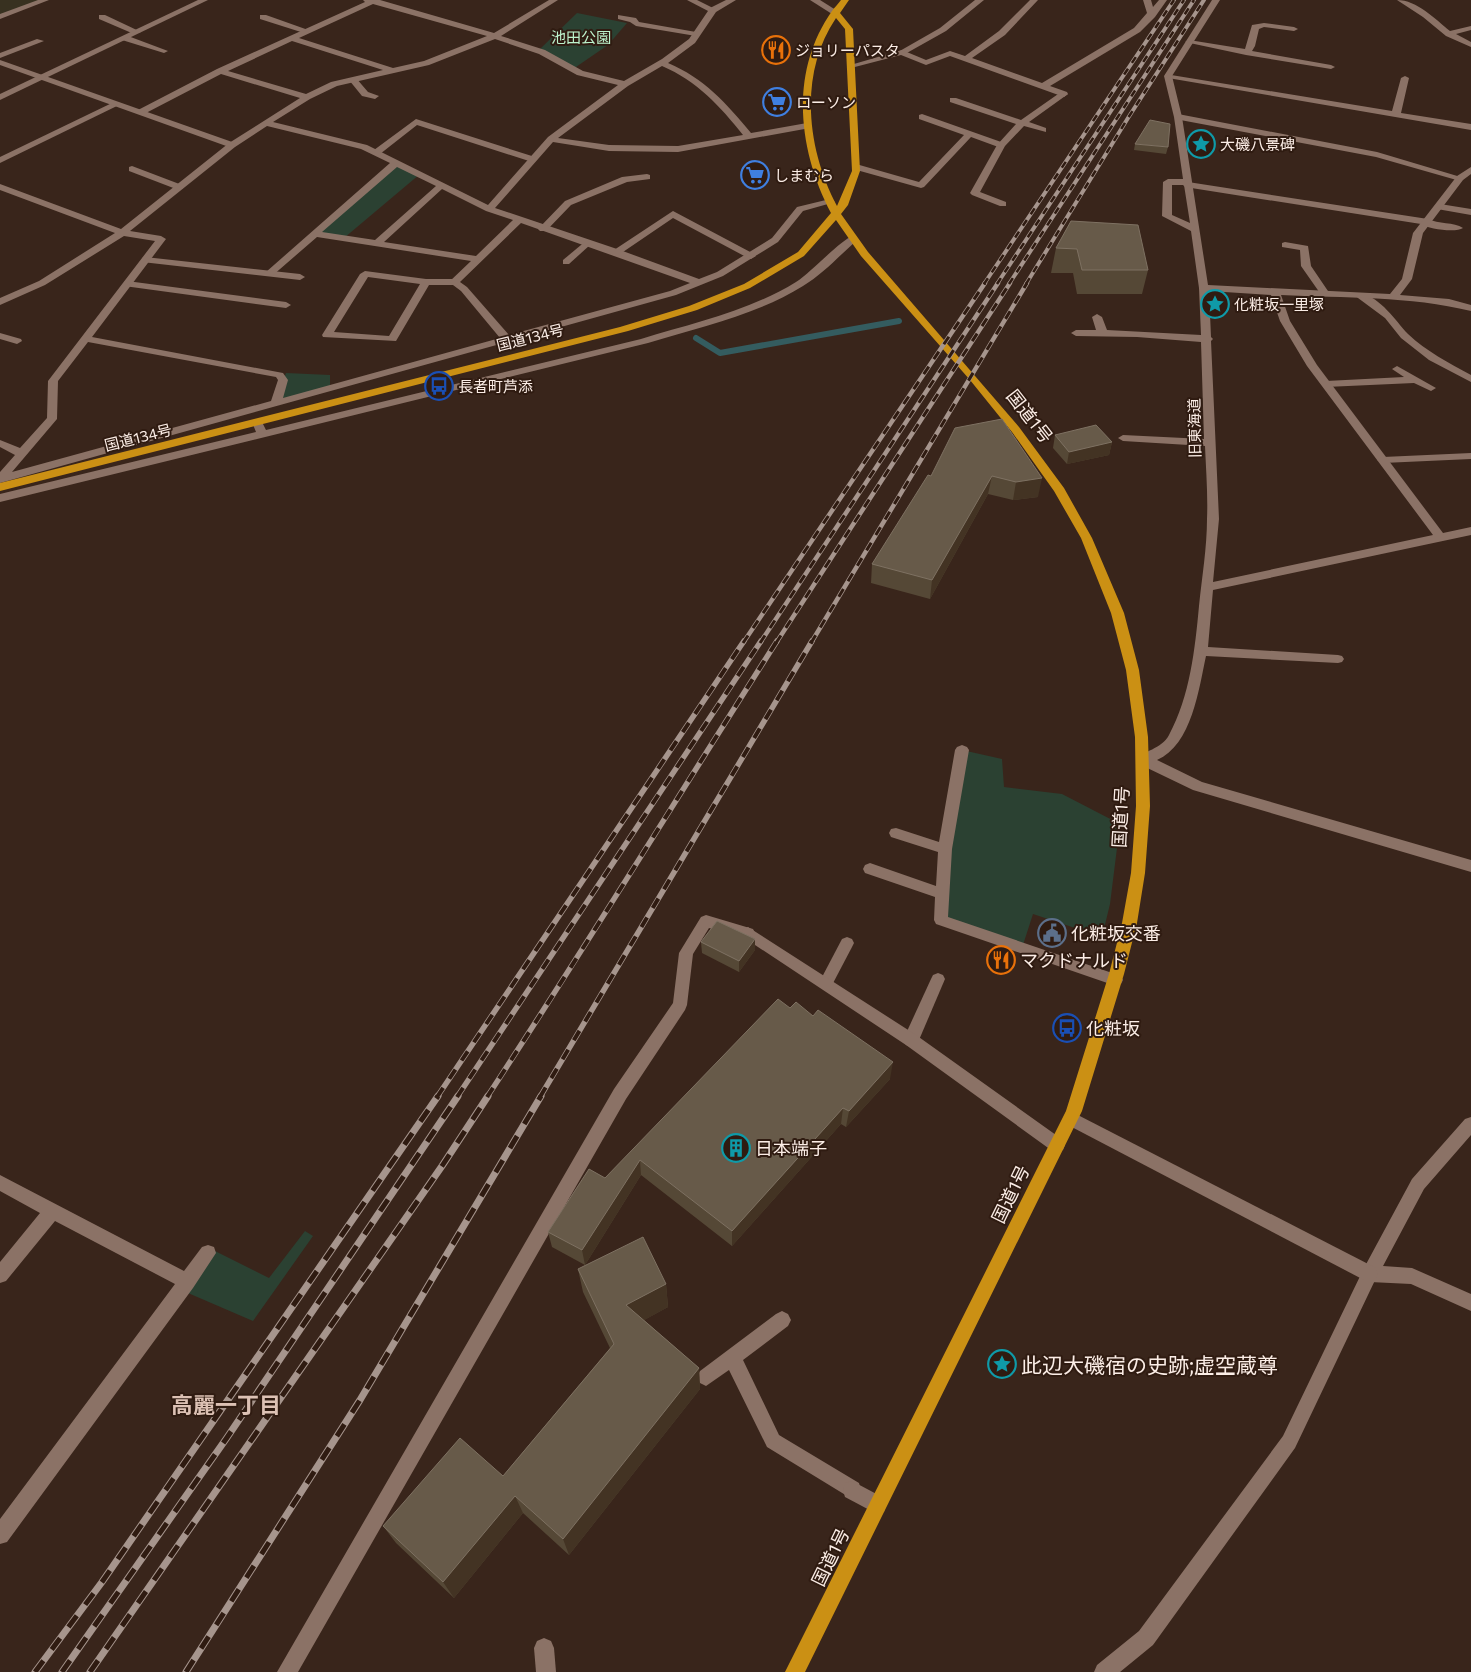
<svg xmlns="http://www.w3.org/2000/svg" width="1471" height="1672" font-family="Commissioner,'Noto Sans JP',sans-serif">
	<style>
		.education { fill: #383120 }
		.green { fill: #2b4132 }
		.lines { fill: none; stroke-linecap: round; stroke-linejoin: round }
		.stream { stroke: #345c5f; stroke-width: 6 }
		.service { fill: #8b7266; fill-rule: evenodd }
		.minor { fill: #8b7266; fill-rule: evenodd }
		.tertiary { fill: #8b7266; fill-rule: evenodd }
		.trunk { fill: #cb9014; fill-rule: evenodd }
		.rail-far3-casing { stroke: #a6958d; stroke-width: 4 }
		.rail-far2-casing { stroke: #a6958d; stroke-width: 4.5 }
		.rail-far1-casing { stroke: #a6958d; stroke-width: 5.5 }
		.rail-casing { stroke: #a6958d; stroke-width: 7 }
		.rail-far3 { stroke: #2f1b11; stroke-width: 2.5; stroke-dasharray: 7; stroke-linecap: butt }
		.rail-far2 { stroke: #2f1b11; stroke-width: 3; stroke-dasharray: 9; stroke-linecap: butt }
		.rail-far1 { stroke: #2f1b11; stroke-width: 4; stroke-dasharray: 11; stroke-linecap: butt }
		.rail { stroke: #2f1b11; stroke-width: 5; stroke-dasharray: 14; stroke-linecap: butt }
		.wall { fill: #554836 }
		.shaded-wall { fill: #433323 }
		.building { fill: #675a49; stroke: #7e7162 }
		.labels { text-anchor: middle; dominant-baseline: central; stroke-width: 4; stroke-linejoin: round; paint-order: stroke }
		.far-park-label { font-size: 15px; fill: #bcf2cc; stroke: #2f1b11 }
		.far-poi-label { font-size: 15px; fill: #fbede6; stroke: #2f1b11; text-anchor: start }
		.far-street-label { font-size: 15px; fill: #fbede6; stroke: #2f1b11 }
		.street-label { font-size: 18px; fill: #fbede6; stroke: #2f1b11 }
		.poi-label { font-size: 18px; fill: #fbede6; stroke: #2f1b11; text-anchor: start }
		.near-poi-label { font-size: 21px; fill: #fbede6; stroke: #2f1b11; text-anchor: start }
		.near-neighbourhood-label { font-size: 22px; font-weight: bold; fill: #dcc1b4; stroke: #2f1b11 }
	</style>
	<rect width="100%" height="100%" fill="#39251b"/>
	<!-- education -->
	<polygon class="education" points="0,0 45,0 0,17"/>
	<!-- green -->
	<g class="green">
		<polygon points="577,13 627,23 608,45 573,69 538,51"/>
		<polygon points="396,163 420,174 344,238 315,234"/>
		<polygon points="286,373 330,375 330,387 276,402"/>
		<polygon points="962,750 1002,759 1004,787 1062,794 1120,824 1110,904 1102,937 1033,914 1022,948 941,920"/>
		<polygon points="305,1231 313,1236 253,1321 181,1290 211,1249 269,1278"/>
	</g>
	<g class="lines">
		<!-- stream -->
		<polyline class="stream" points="696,338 720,353 899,321"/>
		<!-- service -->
		<g class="service">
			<polygon points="687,0 697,0 717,10 710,12"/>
			<polygon points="975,0 984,0 946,31 905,54 898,52 940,28"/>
			<polygon points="99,15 105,15 141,32 134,34 99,19"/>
			<polygon points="260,15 266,15 311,31 304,33 260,19"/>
			<polygon points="618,15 636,18 639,22 696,32 700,34 696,36 636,26 630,22 618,19"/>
			<polygon points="1264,23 1294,27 1298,29 1294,31 1264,27 1259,29 1255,46 1252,51 1331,65 1335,67 1331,69 1246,55 1185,42 1189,40 1245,49 1252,25"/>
			<polygon points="122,36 128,36 168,51 164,53 122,40"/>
			<polygon points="37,39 44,41 0,58 0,53"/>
			<polygon points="1165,74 1392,111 1401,78 1405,76 1409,78 1401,113 1471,124 1471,130 1168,78 1165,78"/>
			<polygon points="350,78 356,78 368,92 379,96 375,99 362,96 349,80"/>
			<polygon points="1061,92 1068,94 1029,122 1046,128 1046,132 1024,126 1005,146 980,192 1006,202 1006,206 1000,206 972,195 970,193 997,145 1016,124 950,102 950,98 956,98 1021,120"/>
			<polygon points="1178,114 1377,152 1464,178 1460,181 1376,157 1175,119 1175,115"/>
			<polygon points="416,119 535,157 536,159 532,162 529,161 417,125 380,154 374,154 374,150"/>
			<polygon points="132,166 182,185 184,187 182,189 176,189 129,171 129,167"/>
			<polygon points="647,174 650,175 650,179 627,182 571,205 546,231 540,231 538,229 565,201 622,177"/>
			<path d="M1188,182L1428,219C1438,224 1454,222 1463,228C1456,233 1428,229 1421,224L1185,187L1183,185Z"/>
			<polygon points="1440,204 1471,209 1471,215 1437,209 1437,205"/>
			<polygon points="673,211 754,254 756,256 751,259 748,258 673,218 620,254 614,254 614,250"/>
			<polygon points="587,240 590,241 590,245 569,264 563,264 563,260"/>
			<polygon points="1285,242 1308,246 1311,266 1330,294 1328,296 1322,296 1301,266 1300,250 1282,247 1282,243"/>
			<polygon points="145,257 300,274 305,277 300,280 142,262 142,258"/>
			<path d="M365,271L426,279H454L459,282L454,285H429L396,341L323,337L322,335L360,274ZM368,277L420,284L389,336L334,332Z"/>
			<polygon points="127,281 286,302 291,305 286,308 124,286 124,282"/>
			<path d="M1361,293C1382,299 1394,319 1408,334C1426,351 1449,363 1471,375V382L1429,360L1401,338L1385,318L1358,298L1356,296Z"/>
			<polygon points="0,333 21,339 22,341 17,344 0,339"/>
			<polygon points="1397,366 1436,388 1431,391 1414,383 1326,387 1321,384 1326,381 1404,377 1392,369"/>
			<polygon points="1471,453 1471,459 1383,463 1377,460 1383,457"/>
			<polygon points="962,745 967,747 969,750 952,849 948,917 1121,976 1123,980 1121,984 1116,986 936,924 934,920 935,897 865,873 863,869 865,865 870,863 936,886 938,852 891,837 889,833 891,829 896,828 939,842 955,750 957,747"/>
			<polygon points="706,915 753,929 755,933 753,937 748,939 709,928 693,954 687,1005 685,1010 626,1099 298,1672 277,1672 614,1089 673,1003 679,953 701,917"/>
			<polygon points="847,937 852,939 854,943 852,947 831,987 826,989 821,987 819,983 821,979 842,939"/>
			<polygon points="938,973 943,975 945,979 919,1040 916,1045 911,1047 906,1045 903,1040 931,979 933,975"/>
			<polygon points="1370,1266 1376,1268 1378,1274 1295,1448 1153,1645 1120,1672 1094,1672 1097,1665 1139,1631 1283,1436 1364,1268"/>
			<polygon points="782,1311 788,1314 791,1320 788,1326 743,1360 779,1435 859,1483 861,1490 859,1497 852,1499 767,1447 729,1370 706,1386 700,1383 697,1377 700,1371 776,1314"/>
		</g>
		<!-- minor -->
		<g class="minor">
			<polygon points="198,0 208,0 0,100 0,94"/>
			<path d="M363,0H380L494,33L549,0H558L501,36L545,50L583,71L624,81L662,59L689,39L710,8L726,0H736L716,12L695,43L668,63C704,78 727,104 751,133L807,123L811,126L810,128L678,152L609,151L553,142L495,208L620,250L699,279L717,272L772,238L797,207L830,199L835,202L803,211L778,242L723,276L676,295L0,483V472L15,455L0,447V440L20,448L47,418L48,381L155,241L124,236L45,285L0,305V298L39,281L115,233L0,190V184L121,229L229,143L300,98L221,74L144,114H138V110L217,69L365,2ZM373,4L487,36L424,61L393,68L299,38ZM495,39L539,54L577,75L618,85L548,137L488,205L367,145L273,122L310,99L337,86L429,65ZM292,41L383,70L331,82L306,94L228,71ZM662,66C697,81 720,106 743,135L678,146L609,145L558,138L628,86ZM267,126L361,149L390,163L266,272V276H272L317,237L471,261L449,282L461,291L500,338L283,398L288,380L283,373L92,337L166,239L161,236L130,231L235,147ZM397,167L436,186L375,240L322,232ZM442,189L486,211L513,220L476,256L384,242ZM521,223L690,283L670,291L509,335L467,287L460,282ZM88,342L276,377L278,380L271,401L12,472L57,419L58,381Z"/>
			<polygon points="810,0 820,0 839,12 832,14"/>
			<polygon points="1030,0 1038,0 1005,35 972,58 1042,83 1134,28 1147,13 1143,0 1151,0 1153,7 1159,0 1167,0 1155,17 1140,32 1050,86 1067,92 1068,94 1064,97 950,56 926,65 901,55 851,68 847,66 902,50 926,60 950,51 965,56 999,31"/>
			<path d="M1212,0H1220L1172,76L1182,117L1208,285L1390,294L1402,279L1413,233L1457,176L1471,167V174L1463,180L1423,233L1412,279L1400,295L1449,299L1471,305V311C1410,296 1344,298 1281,295L1290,321L1317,365L1443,533L1471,527V535L1213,590L1208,647L1338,655L1342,656L1344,659L1342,662L1338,663L1206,656C1199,688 1192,745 1157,760L1202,782L1471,860V872L1193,790L1139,764L1137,760C1142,751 1162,749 1169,735C1190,696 1195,649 1199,606C1202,577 1207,547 1207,519C1208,495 1206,470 1205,446L1123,441L1118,438L1123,435L1204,439L1201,342L1137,337L1076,336L1071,333L1076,330H1096L1092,317L1097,314L1102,317L1107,330L1201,335L1199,288L1191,231L1162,216L1163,182L1168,179H1183L1174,117L1164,76ZM1172,185H1184L1190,223L1172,215ZM1209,291L1271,295L1280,321L1307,366L1433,535L1213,582L1219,519L1211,341L1213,339L1211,337Z"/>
			<path d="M1397,0C1417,0 1435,19 1450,31L1471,26V30L1456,34L1471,42V47L1446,36L1423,17Z"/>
			<polygon points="114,102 121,104 0,163 0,157"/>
			<polygon points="922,114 1004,143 1005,145 1001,148 971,137 924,187 921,188 853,169 852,167 856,164 919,182 964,135 919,119 919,115"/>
			<path d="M853,236L856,237V241C839,256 823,274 803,286C757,315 700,327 648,343L0,502V494L256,432L252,422L253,420H261L266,430L641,339C693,323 749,311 796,282C812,272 840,240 853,236Z"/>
			<polygon points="748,927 916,1035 1063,1140 1065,1145 1063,1150 1057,1152 1051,1150 906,1045 743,937 741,933 743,929"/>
			<polygon points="1471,1117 1471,1135 1424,1189 1383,1266 1412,1268 1471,1294 1471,1311 1411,1284 1370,1282 1364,1280 1362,1274 1364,1268 1412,1179 1465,1119"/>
			<polygon points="0,1175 184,1271 202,1247 208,1245 214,1247 216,1253 193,1288 7,1542 0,1544 0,1519 175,1284 55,1221 6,1281 0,1283 0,1262 40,1213 0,1191"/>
			<polygon points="852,1481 884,1498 886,1505 884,1512 877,1514 845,1497 843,1490 845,1483"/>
			<polygon points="544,1638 551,1641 554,1648 556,1672 536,1672 534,1648 537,1641"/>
		</g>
		<!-- tertiary -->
		<g class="tertiary">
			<polygon points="38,0 49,0 0,19 0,14"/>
			<polygon points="0,60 235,143 236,145 229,147 0,65"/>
			<polygon points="1072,1112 1376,1268 1378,1274 1376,1280 1370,1282 1364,1280 1066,1124 1064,1119 1066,1114"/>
		</g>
		<!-- trunk -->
		<path class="trunk" d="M841,0H849L840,13L853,29L860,171L848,205L841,214L868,252L1019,427L1064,488L1092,538L1124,613L1139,670L1148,737L1150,806L1145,873L1137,923L1124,974L1082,1111L805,1672H785L1066,1111L1109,974L1122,923L1131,873L1136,806L1135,737L1126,670L1111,613L1081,538L1054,491L1012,432L970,380L861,256L836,220L804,256L750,288L697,310L628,331L0,491V483L620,327L689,306L744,284L798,252L831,213C798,150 789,72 832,11C834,8 838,4 841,0ZM836,18L845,29L852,171L837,206C807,150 798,74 836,18Z"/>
		<defs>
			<g id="rail-far3">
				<polyline points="984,284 1174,0"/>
				<polyline points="997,284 1184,0"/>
				<polyline points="1009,284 1194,0"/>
				<polyline points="1026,284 1128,118 1204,0"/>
			</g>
			<g id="rail-far2">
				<polyline points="743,643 985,283"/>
				<polyline points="760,643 998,283"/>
				<polyline points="776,643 1010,283"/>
				<polyline points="811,643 1027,283"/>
			</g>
			<g id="rail-far1">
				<polyline points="437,1097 744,641"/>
				<polyline points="457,1097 761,641"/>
				<path d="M487,1097C586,946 680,793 777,641"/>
				<polyline points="540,1097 812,641"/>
			</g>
			<g id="rail">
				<polyline points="35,1672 102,1582 438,1096"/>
				<polyline points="62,1672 226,1439 458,1096"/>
				<polyline points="90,1672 442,1166 488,1096"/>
				<polyline points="186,1672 360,1400 541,1096"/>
			</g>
		</defs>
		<!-- rail-far3 casing -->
		<use href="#rail-far3" class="rail-far3-casing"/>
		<!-- rail-far2 casing -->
		<use href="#rail-far2" class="rail-far2-casing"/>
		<!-- rail-far1 casing -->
		<use href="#rail-far1" class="rail-far1-casing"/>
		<!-- rail casing -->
		<use href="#rail" class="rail-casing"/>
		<!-- rail-far3 -->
		<use href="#rail-far3" class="rail-far3"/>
		<!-- rail-far2 -->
		<use href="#rail-far2" class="rail-far2"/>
		<!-- rail-far1 -->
		<use href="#rail-far1" class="rail-far1"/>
		<!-- rail -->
		<use href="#rail" class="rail"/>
	</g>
	<!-- wall -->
	<g class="wall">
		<polygon points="1135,144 1168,147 1166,154 1134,150"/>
		<polygon points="1071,221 1148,270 1142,294 1077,294 1073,273 1051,273 1056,248"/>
		<polygon points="1002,419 1038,497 1013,500 988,494 930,599 871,583 872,564 931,476"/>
		<polygon points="1055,435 1112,442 1109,455 1067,464 1053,448"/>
		<polygon points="701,942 755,950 739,972 702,953"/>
		<polygon points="790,1008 890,1079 846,1127 841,1124 732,1246 641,1175 585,1265 552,1247 548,1232 605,1178"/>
		<polygon points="578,1269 666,1284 668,1307 644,1320 699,1368 700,1389 569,1555 523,1513 454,1598 396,1543 383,1526 503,1476 610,1348 583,1292"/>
	</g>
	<!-- shaded-wall -->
	<g class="shaded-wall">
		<polygon points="1112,442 1109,455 1067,464 1069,452"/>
		<polygon points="992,476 988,494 930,599 932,580"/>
		<polygon points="1042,478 1038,497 1013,500 1016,482"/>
		<polygon points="755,939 755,950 739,972 739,961"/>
		<polygon points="893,1062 890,1079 846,1127 849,1111"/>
		<polygon points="843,1108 841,1124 732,1246 732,1231"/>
		<polygon points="640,1160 641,1175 585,1265 582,1250"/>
		<polygon points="666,1284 668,1307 630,1328 626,1305"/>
		<polygon points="699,1368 700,1389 569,1555 563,1539"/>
		<polygon points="515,1496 523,1513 454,1598 443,1582"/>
	</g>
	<!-- building -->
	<g class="building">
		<polygon points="1150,120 1170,124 1168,147 1135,144"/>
		<polygon points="1071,221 1138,225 1148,270 1082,270 1077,249 1056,248"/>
		<polygon points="1002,419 1042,478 1016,482 992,476 932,580 872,564 928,475 931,476 955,428"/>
		<polygon points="1096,425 1112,442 1069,452 1055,435"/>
		<polygon points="717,921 755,939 739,961 701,942"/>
		<polygon points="778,999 790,1008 796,1002 813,1016 818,1010 893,1062 849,1111 843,1108 732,1231 640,1160 582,1250 548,1232 589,1169 605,1178"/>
		<polygon points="643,1237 666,1284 626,1305 699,1368 563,1539 515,1496 443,1582 383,1526 460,1438 503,1476 614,1344 578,1269"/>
	</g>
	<!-- icons -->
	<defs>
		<symbol id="restaurant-ring" viewBox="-11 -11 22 22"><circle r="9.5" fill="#2f1b11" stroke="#e8710a" stroke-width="1.5"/><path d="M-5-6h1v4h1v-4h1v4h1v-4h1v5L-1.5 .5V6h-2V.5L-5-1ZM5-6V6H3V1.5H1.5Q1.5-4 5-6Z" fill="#e8710a"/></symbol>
		<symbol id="supermarket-ring" viewBox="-11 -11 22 22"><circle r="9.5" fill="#2f1b11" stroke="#3f7fe0" stroke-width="1.5"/><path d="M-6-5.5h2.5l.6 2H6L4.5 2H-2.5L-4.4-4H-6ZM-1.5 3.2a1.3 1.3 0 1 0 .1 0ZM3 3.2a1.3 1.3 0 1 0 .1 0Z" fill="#3f7fe0"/></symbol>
		<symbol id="sight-ring" viewBox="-11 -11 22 22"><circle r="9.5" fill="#2f1b11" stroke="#0f9aa8" stroke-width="1.5"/><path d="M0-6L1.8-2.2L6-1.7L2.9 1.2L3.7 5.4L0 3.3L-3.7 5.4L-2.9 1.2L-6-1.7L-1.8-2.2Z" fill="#0f9aa8"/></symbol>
		<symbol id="bus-ring" viewBox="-11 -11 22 22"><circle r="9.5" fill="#2f1b11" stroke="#1a4fb4" stroke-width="1.5"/><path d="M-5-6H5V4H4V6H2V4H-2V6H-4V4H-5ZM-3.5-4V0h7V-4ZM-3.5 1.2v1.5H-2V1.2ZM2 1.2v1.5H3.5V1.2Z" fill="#1a4fb4"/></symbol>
		<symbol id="civic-ring" viewBox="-11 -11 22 22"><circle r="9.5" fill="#2f1b11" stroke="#5c6f8a" stroke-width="1.5"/><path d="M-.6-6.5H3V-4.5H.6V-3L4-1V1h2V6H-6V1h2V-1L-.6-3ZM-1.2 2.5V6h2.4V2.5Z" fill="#5c6f8a"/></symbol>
		<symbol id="building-ring" viewBox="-11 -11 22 22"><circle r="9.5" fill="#2f1b11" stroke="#0f9aa8" stroke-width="1.5"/><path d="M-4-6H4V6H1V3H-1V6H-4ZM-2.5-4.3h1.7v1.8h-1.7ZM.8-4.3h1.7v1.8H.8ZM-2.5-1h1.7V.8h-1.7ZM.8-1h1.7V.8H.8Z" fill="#0f9aa8"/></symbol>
	</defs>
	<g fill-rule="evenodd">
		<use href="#restaurant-ring" x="760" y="34" width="32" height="32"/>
		<use href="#supermarket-ring" x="761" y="86" width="32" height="32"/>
		<use href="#sight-ring" x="1185" y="128" width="32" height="32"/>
		<use href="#supermarket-ring" x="739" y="159" width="32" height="32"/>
		<use href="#sight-ring" x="1199" y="288" width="32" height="32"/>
		<use href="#bus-ring" x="423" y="370" width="32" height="32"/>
		<use href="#civic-ring" x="1036" y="917" width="32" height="32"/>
		<use href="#restaurant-ring" x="985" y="944" width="32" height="32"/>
		<use href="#bus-ring" x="1051" y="1012" width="32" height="32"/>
		<use href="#building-ring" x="720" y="1132" width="32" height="32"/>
		<use href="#sight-ring" x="986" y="1348" width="32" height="32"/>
	</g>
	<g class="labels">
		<!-- far-park labels -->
		<g class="far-park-label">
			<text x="581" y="37">池田公園</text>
		</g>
		<!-- far-poi labels -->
		<g class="far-poi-label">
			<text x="795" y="50">ジョリーパスタ</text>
			<text x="796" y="102">ローソン</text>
			<text x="1220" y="144">大磯八景碑</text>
			<text x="774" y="175">しまむら</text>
			<text x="1234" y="304">化粧坂一里塚</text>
			<text x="458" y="386">長者町芦添</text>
		</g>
		<!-- far-street labels -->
		<g class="far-street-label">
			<text transform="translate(530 337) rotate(-14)">国道134号</text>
			<text transform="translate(1194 428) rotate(-91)">旧東海道</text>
			<text transform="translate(138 437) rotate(-14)">国道134号</text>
		</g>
		<!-- street labels -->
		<g class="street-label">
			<text transform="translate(1030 416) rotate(52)">国道1号</text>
			<text transform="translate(1120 817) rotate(-87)">国道1号</text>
			<text transform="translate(1010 1194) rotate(-64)">国道1号</text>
			<text transform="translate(830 1557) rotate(-64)">国道1号</text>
		</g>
		<!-- poi labels -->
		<g class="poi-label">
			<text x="1071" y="933">化粧坂交番</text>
			<text x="1020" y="960">マクドナルド</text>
			<text x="1086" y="1028">化粧坂</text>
			<text x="755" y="1148">日本端子</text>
		</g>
		<!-- near-poi labels -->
		<g class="near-poi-label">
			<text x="1021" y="1364">此辺大磯宿の史跡;虚空蔵尊</text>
		</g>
		<!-- near-neighbourhood labels -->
		<g class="near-neighbourhood-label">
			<text x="226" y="1404">高麗一丁目</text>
		</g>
	</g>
</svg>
